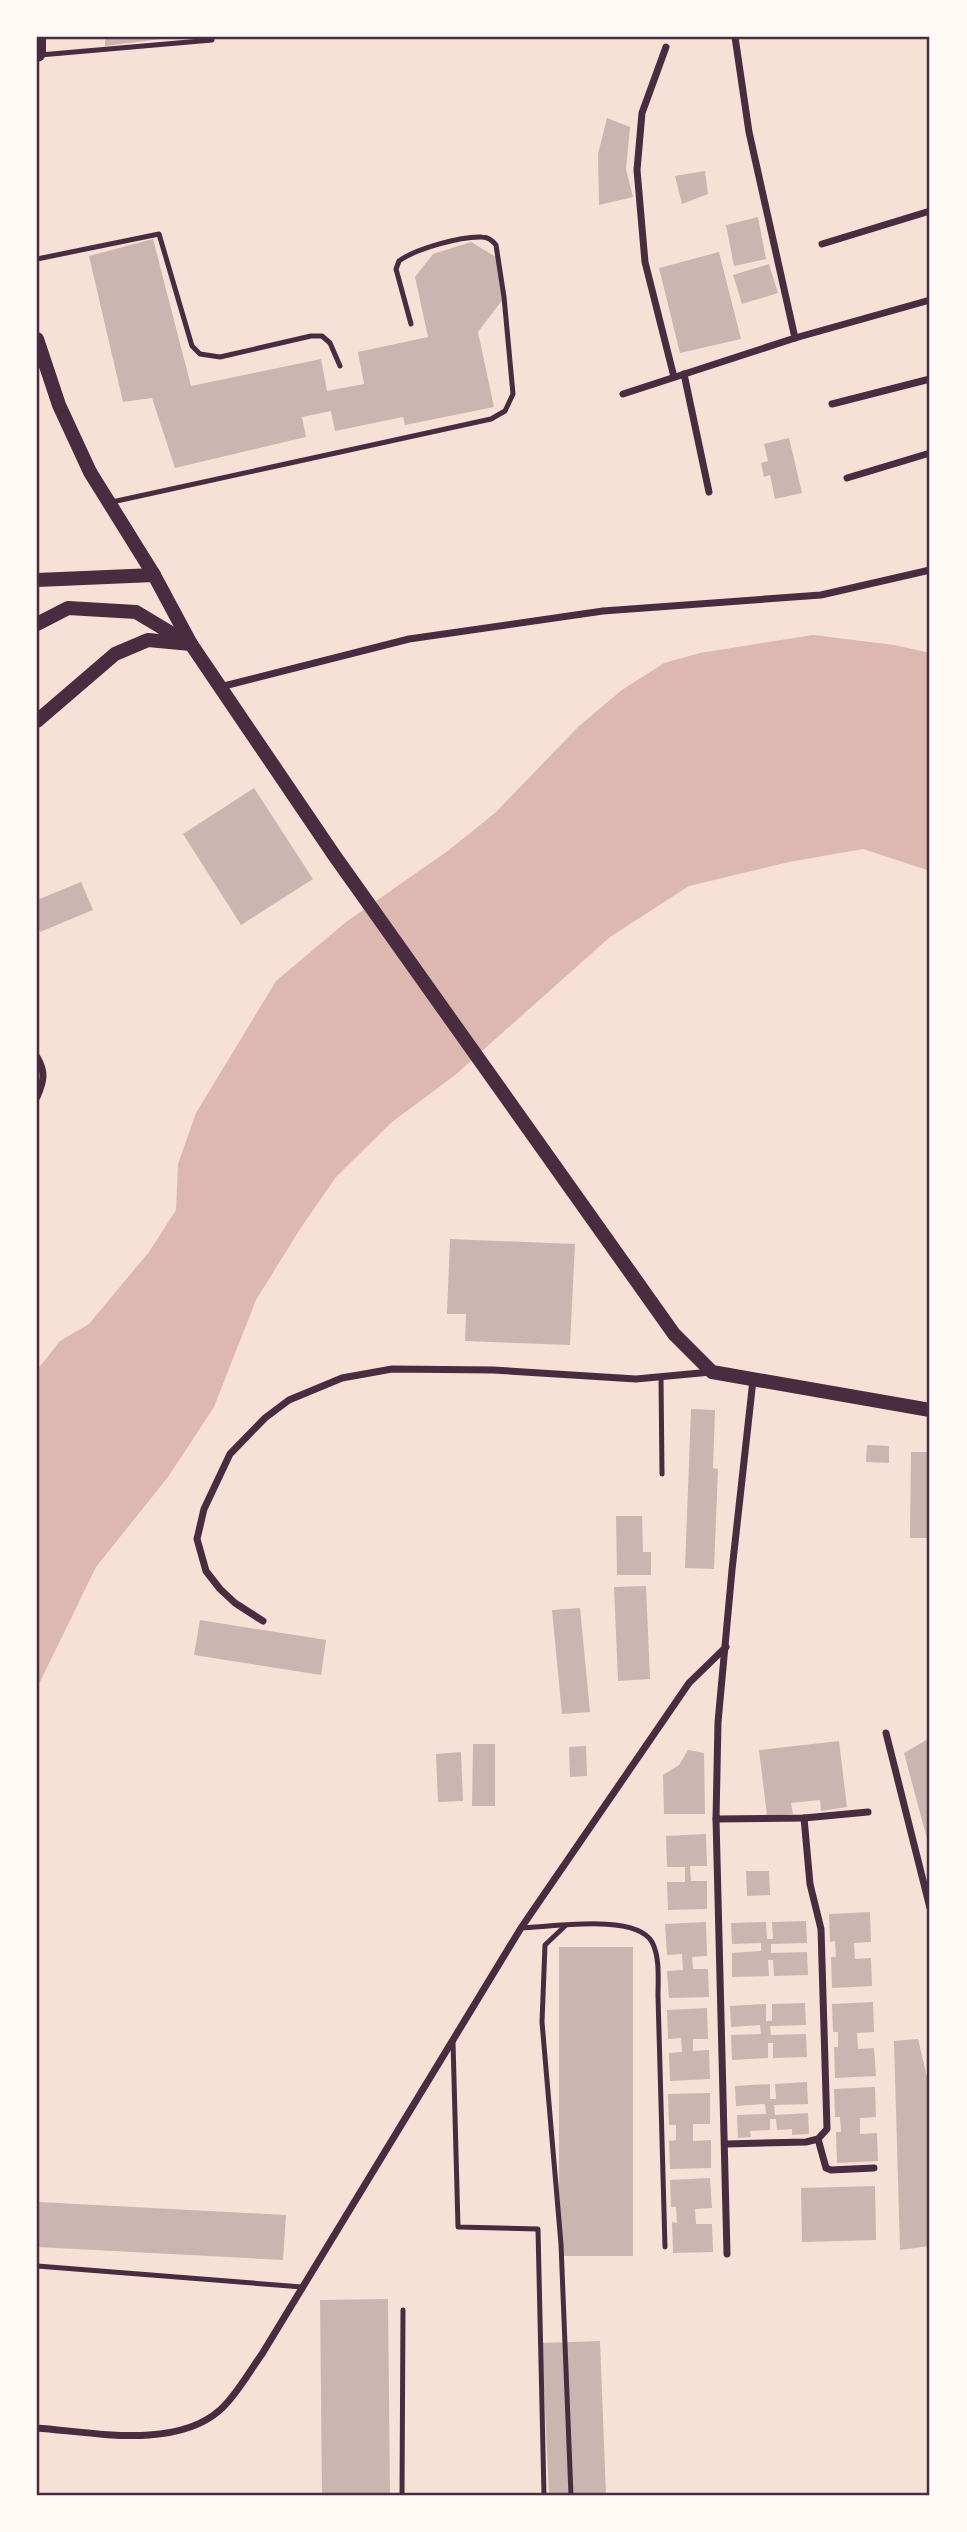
<svg xmlns="http://www.w3.org/2000/svg" width="967" height="2532" font-family="'Exo 2',sans-serif">
	<style>
		.water { fill: #dcb8b0 }
		.building { fill: #ccb4b1 }
		.lines { fill: none; stroke-linecap: round; stroke-linejoin: round }
		.service { stroke: #4a2c40; stroke-width: 5 }
		.minor { stroke: #4a2c40; stroke-width: 7 }
		.secondary { stroke: #4a2c40; stroke-width: 14 }
		.primary { stroke: #4a2c40; stroke-width: 18 }
		.neatline { fill: none; stroke: #4a2c40; stroke-width: 2.5 }
	</style>
	<rect width="100%" height="100%" fill="#f7e1d7"/>
	<!-- water -->
	<polygon class="water" points="813,635 894,645 930,653 930,871 863,849 789,862 689,886 610,937 454,1076 392,1122 336,1177 300,1229 256,1300 214,1407 168,1477 96,1567 37,1688 37,1370 60,1341 89,1324 149,1252 176,1210 178,1164 196,1113 276,981 346,922 449,850 496,812 579,726 622,690 664,663 700,653"/>
	<!-- building -->
	<g class="building">
		<polygon points="105,37 168,37 169,38 105,46"/>
		<polygon points="607,118 630,127 626,169 633,197 599,205 598,154"/>
		<polygon points="705,171 708,194 682,204 675,176"/>
		<polygon points="758,217 766,259 734,266 726,225"/>
		<polygon points="153,239 191,386 321,359 327,391 364,384 358,352 428,337 415,277 433,254 471,242 496,257 503,299 478,332 494,407 405,425 403,417 335,431 331,411 302,417 306,437 175,468 152,398 123,402 89,256"/>
		<polygon points="719,252 741,339 680,353 659,268"/>
		<polygon points="769,264 778,293 742,304 733,275"/>
		<polygon points="789,438 802,493 775,499 770,475 764,477 761,463 768,461 764,444"/>
		<polygon points="254,788 313,879 241,925 183,834"/>
		<polygon points="81,882 93,910 40,932 37,923 37,900"/>
		<polygon points="450,1239 575,1244 570,1345 465,1341 466,1314 447,1314"/>
		<polygon points="691,1409 715,1410 713,1468 718,1469 714,1569 685,1568"/>
		<polygon points="867,1445 889,1446 889,1463 866,1462"/>
		<polygon points="911,1452 930,1452 930,1538 910,1538"/>
		<polygon points="616,1516 642,1516 643,1552 651,1552 651,1575 617,1575"/>
		<polygon points="646,1586 650,1679 618,1681 614,1587"/>
		<polygon points="580,1608 590,1712 562,1714 552,1610"/>
		<polygon points="200,1620 326,1640 321,1675 194,1655"/>
		<polygon points="928,1739 930,1740 929,1846 904,1753"/>
		<polygon points="839,1741 847,1807 821,1811 820,1800 791,1803 793,1814 767,1815 759,1750"/>
		<polygon points="473,1744 495,1744 495,1806 472,1806"/>
		<polygon points="586,1746 587,1776 570,1777 569,1747"/>
		<polygon points="688,1750 704,1753 705,1814 664,1814 663,1775 679,1765"/>
		<polygon points="461,1752 463,1801 438,1802 436,1754"/>
		<polygon points="706,1834 707,1866 690,1866 691,1881 707,1881 707,1909 668,1910 667,1882 685,1882 685,1867 667,1867 666,1836"/>
		<polygon points="746,1871 769,1871 770,1895 747,1896"/>
		<polygon points="870,1912 871,1942 854,1943 855,1959 871,1958 872,1986 832,1988 831,1957 836,1957 835,1941 830,1942 829,1914"/>
		<polygon points="806,1921 807,1943 771,1944 771,1953 807,1952 808,1975 774,1976 773,1960 768,1960 769,1976 732,1977 732,1953 761,1951 761,1943 732,1944 731,1923 766,1922 767,1939 773,1939 772,1922"/>
		<polygon points="706,1922 707,1956 692,1957 693,1969 708,1969 709,1997 669,1998 667,1971 683,1970 682,1954 667,1955 665,1924"/>
		<rect x="559" y="1947" width="74" height="309"/>
		<polygon points="873,2002 874,2032 857,2033 858,2049 874,2048 876,2076 835,2078 834,2047 838,2047 838,2032 833,2032 832,2004"/>
		<polygon points="805,2003 806,2025 770,2026 771,2035 806,2034 807,2057 773,2058 773,2043 768,2043 768,2058 732,2060 731,2035 761,2034 760,2025 731,2027 730,2006 766,2004 766,2021 772,2021 772,2004"/>
		<polygon points="707,2008 708,2039 693,2039 693,2051 709,2050 710,2079 670,2081 669,2053 682,2052 681,2038 668,2039 667,2010"/>
		<polygon points="918,2039 930,2090 930,2246 900,2250 894,2041"/>
		<polygon points="807,2082 808,2104 774,2105 775,2115 808,2113 809,2134 792,2135 792,2129 777,2130 776,2119 770,2119 770,2130 750,2131 751,2137 738,2138 737,2115 766,2114 765,2104 736,2106 735,2086 770,2084 770,2099 776,2099 775,2084"/>
		<polygon points="875,2087 876,2117 860,2118 860,2134 877,2133 878,2161 837,2163 836,2132 841,2132 840,2117 835,2117 834,2089"/>
		<polygon points="710,2093 710,2124 693,2124 693,2141 711,2140 711,2168 670,2169 669,2141 676,2140 676,2125 669,2125 668,2094"/>
		<polygon points="710,2178 712,2208 695,2209 696,2224 712,2224 713,2252 673,2253 672,2222 677,2223 676,2207 671,2207 670,2180"/>
		<polygon points="875,2186 876,2240 802,2242 801,2188"/>
		<polygon points="39,2202 286,2215 283,2260 37,2247"/>
		<polygon points="388,2299 390,2495 322,2495 320,2300"/>
		<polygon points="600,2341 606,2495 549,2495 542,2343"/>
	</g>
	<g class="lines">
		<!-- service -->
		<g class="service">
			<polyline points="40,55 212,40 212,37"/>
			<polyline points="37,259 159,234 192,346 200,354 220,357 311,336 322,336 330,343 340,366"/>
			<path d="M112,502L491,419L505,411L513,394L504,297L496,245C492,240 488,237 482,237C461,236 415,249 399,261L396,269L411,324"/>
			<polyline points="661,1377 662,1474"/>
			<polyline points="565,1926 545,1945 542,2022 561,2244 571,2495"/>
			<path d="M521,1928C551,1927 636,1913 652,1942C660,1957 658,1979 658,1996L665,2247"/>
			<polyline points="453,2042 458,2227 538,2229 544,2495"/>
			<polyline points="37,2266 302,2287"/>
			<polyline points="402,2495 403,2310"/>
		</g>
		<!-- minor -->
		<g class="minor">
			<polyline points="735,37 749,132 795,338"/>
			<polyline points="666,47 642,113 637,170 645,262 674,377"/>
			<polyline points="822,244 930,211"/>
			<polyline points="684,374 709,492"/>
			<polyline points="623,394 795,338 930,300"/>
			<polyline points="832,404 930,379"/>
			<polyline points="847,478 930,453"/>
			<polyline points="220,687 409,639 603,611 821,595 930,570"/>
			<path d="M37,1057C46,1072 44,1081 37,1097"/>
			<polyline points="263,1621 235,1603 220,1589 206,1571 197,1539 204,1509 230,1454 265,1418 289,1400 342,1378 392,1369 493,1370 636,1379 711,1372"/>
			<polyline points="886,1733 930,1908"/>
			<polyline points="716,1819 804,1818 868,1812"/>
			<polyline points="818,2139 826,2168 831,2170 874,2168"/>
			<polyline points="726,2144 806,2142 818,2139 827,2129 821,1929 810,1884 804,1818"/>
			<polyline points="727,2254 716,1819 718,1722 732,1570 753,1380"/>
			<path d="M37,2428C92,2432 175,2450 220,2410C236,2396 249,2372 262,2354L521,1928L689,1683L726,1647"/>
		</g>
		<!-- secondary -->
		<g class="secondary">
			<polyline points="37,339 59,405 90,472 154,575 191,644 334,855 674,1334 712,1372 930,1410"/>
			<polyline points="37,580 154,575"/>
			<polyline points="37,624 68,608 136,612 186,642"/>
			<polyline points="37,721 115,654 148,640 191,644"/>
		</g>
		<!-- primary -->
		<polyline class="primary" points="37,53 37,37"/>
	</g>
	<!-- border -->
	<rect width="967" height="2532" fill="none" stroke="#fffaf5" stroke-width="77"/>
	<rect x="38" y="38" width="890" height="2456" class="neatline"/>
</svg>
